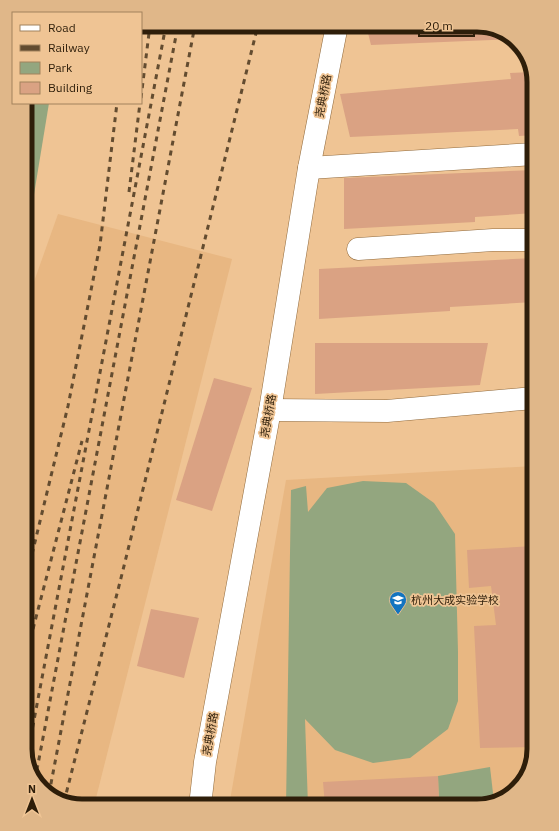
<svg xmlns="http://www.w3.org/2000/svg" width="559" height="831" font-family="'IBM Plex Sans','Noto Sans SC',sans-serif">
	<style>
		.built { fill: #e8b782 }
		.green { fill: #93a67f }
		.building { fill: #daa283 }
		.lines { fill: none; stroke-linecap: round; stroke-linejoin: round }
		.minor-casing { stroke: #916a3c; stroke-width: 23 }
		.minor { stroke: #fff; stroke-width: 22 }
		.rail { stroke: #634c30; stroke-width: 3; stroke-dasharray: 5 5; stroke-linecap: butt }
		.labels { text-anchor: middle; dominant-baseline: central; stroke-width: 3.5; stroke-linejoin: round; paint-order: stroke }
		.street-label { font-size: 11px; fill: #2e1e0a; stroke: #efc494 }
		.poi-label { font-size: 11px; fill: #2e1e0a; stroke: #efc494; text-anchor: start }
		.rim { fill: none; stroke: #2e1e0a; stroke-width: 5 }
	</style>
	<rect width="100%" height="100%" fill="#efc494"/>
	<!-- built -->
	<g class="built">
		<polygon points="58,214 232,259 94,806 78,806 53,798 32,778 25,749 25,307"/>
		<polygon points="534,466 534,750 526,778 506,799 478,806 229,806 286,480"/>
	</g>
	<!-- green -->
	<g class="green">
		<polygon points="25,103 49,103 28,231 25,237"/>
		<polygon points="363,481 406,483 434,503 455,534 458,652 458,701 448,729 410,758 373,763 335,750 305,719 308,806 286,806 291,490 306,486 308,512 327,488"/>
		<polygon points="490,767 494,802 478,806 439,806 438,776"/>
	</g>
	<!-- building -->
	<g class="building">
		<polygon points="366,25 481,25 509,34 513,39 371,45"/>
		<polygon points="532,72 534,82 534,135 519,136 518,129 350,137 340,94 511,79 510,73"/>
		<polygon points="534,170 534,213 475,217 475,222 344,229 344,178"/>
		<polygon points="534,258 534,302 450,307 450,311 319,319 319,269"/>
		<polygon points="315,343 488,343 480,385 315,394"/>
		<polygon points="214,378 252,388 212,511 176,500"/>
		<polygon points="534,546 534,671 533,672 534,747 480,748 474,626 496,625 491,586 469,588 467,550"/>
		<polygon points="151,609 199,618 184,678 137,666"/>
		<polygon points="438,776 439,806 325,806 323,782"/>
	</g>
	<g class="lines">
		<defs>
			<g id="minor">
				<polyline points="309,168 534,154"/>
				<polyline points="358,249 493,240 534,240"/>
				<polyline points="270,410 387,411 534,398"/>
				<polyline points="200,806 205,762 270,410 309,168 337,25"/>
			</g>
		</defs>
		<!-- minor casing -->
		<use href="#minor" class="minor-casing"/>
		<!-- minor -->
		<use href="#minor" class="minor"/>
		<!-- rail -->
		<g class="rail">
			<polyline points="141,98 150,25"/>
			<polyline points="129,192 140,103"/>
			<polyline points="25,583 68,406 100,245 117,103"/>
			<polyline points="33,629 82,441"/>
			<polyline points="27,757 166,25"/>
			<polyline points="35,780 178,25"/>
			<polyline points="49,794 195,25"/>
			<polyline points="64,802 121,578 258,25"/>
		</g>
	</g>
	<!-- icons -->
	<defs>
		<symbol id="school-pin" viewBox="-11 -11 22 30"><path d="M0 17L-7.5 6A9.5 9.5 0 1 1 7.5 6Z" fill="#1274c0" stroke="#efc494"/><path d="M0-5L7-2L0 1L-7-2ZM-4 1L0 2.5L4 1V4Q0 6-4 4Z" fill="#fff"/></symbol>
	</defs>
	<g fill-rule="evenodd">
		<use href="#school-pin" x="388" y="590" width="20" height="27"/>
	</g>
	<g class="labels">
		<!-- street labels -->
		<g class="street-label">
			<text transform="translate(323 96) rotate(-79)">尧典桥路</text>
			<text transform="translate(268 416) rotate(-80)">尧典桥路</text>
			<text transform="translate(210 734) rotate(-80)">尧典桥路</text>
		</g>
		<!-- poi labels -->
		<g class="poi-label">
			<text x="411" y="600">杭州大成实验学校</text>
		</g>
	</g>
	<!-- crop -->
	<path d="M0 0H559V831H0ZM82 32H477A50 50 0 0 1 527 82V749A50 50 0 0 1 477 799H82A50 50 0 0 1 32 749V82A50 50 0 0 1 82 32Z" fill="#e0b789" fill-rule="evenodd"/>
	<path class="rim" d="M82 32H477A50 50 0 0 1 527 82V749A50 50 0 0 1 477 799H82A50 50 0 0 1 32 749V82A50 50 0 0 1 82 32Z"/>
	<!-- legend -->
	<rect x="12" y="12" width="130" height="92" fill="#efc494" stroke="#a2825d"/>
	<rect x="20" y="25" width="20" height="6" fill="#ffffff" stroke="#a2825d"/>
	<text x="48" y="32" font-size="12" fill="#2e1e0a">Road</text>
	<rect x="20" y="45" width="20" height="6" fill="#634c30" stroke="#a2825d"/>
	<text x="48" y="52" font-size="12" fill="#2e1e0a">Railway</text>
	<rect x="20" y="62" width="20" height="12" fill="#93a67f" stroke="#a2825d"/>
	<text x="48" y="72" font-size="12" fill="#2e1e0a">Park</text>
	<rect x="20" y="82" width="20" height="12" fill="#daa283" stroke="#a2825d"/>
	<text x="48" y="92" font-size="12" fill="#2e1e0a">Building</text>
	<!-- north arrow -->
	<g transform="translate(32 799)" stroke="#efc494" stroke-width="3" paint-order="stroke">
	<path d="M0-3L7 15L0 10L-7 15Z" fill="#2e1e0a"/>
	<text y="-6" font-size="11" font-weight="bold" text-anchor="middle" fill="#2e1e0a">N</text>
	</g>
	<!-- scale -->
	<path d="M419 30v6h55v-6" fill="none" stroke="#2e1e0a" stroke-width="2"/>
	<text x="425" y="30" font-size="12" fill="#2e1e0a" stroke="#efc494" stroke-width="3" paint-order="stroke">20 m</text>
</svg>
